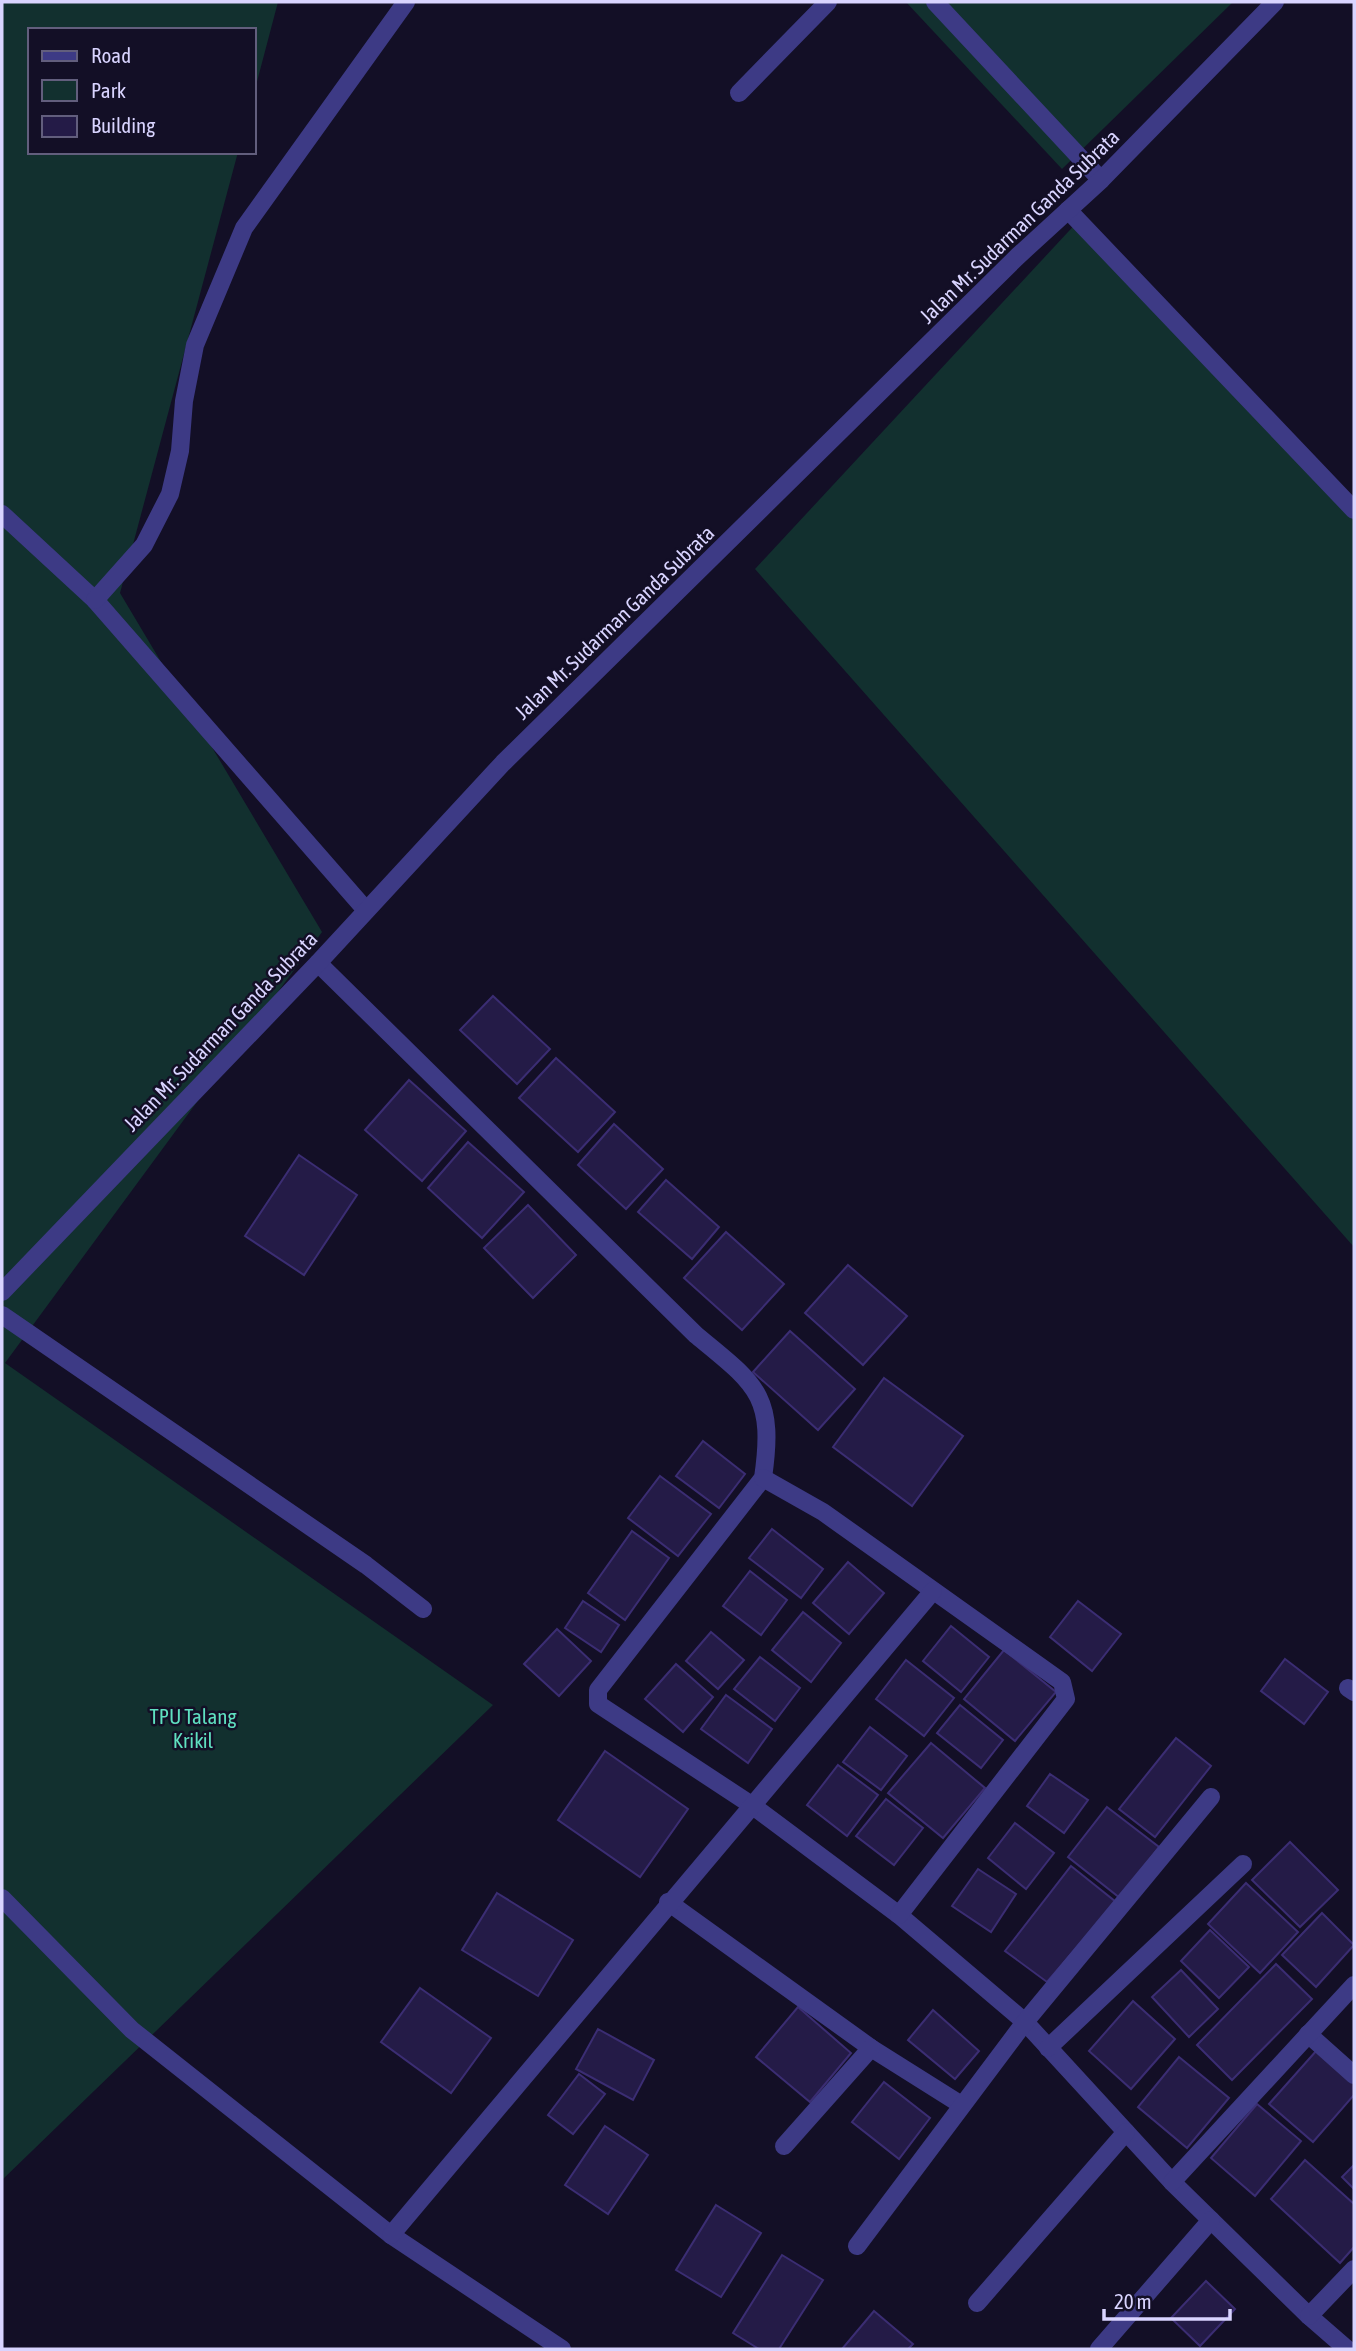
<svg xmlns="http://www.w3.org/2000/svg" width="1356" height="2351" font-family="'Asap Condensed',sans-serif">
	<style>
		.green { fill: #12302f }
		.building { fill: #241b47; stroke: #3b2d73; stroke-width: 2 }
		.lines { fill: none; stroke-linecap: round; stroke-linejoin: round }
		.minor { stroke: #3d3a85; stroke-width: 18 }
		.labels { text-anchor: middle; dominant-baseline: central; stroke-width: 5; stroke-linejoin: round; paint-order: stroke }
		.street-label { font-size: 21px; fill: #d9d4ff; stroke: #130f26 }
		.park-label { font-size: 21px; fill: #5fe0c0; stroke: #130f26 }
	</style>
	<rect width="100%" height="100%" fill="#130f26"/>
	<!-- green -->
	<g class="green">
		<polygon points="2,2 278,2 254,93 254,30 30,30 30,152 238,152 120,593 322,932 5,1363 493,1705 2,2180"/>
		<polygon points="906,2 1233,2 1062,169"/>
		<polygon points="1081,218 1354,505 1354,1247 755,569"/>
	</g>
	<!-- building -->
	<g class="building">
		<polygon points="493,996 550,1049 517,1084 460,1030"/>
		<polygon points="556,1058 615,1112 578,1152 519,1098"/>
		<polygon points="409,1080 466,1131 422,1181 365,1130"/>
		<polygon points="614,1124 663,1169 626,1209 578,1165"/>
		<polygon points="468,1142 524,1192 482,1238 428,1188"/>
		<polygon points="299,1155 357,1195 304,1275 245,1236"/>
		<polygon points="666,1180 719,1227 692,1259 638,1212"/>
		<polygon points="528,1205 576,1255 533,1298 484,1248"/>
		<polygon points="726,1232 784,1284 742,1330 684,1278"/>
		<polygon points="848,1265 907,1316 863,1365 805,1313"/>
		<polygon points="790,1331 855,1389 818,1430 753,1372"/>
		<polygon points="884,1378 963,1436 912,1506 833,1447"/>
		<polygon points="703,1441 745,1474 719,1508 676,1476"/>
		<polygon points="660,1476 711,1514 678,1556 628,1518"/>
		<polygon points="772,1529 823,1569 801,1598 749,1558"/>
		<polygon points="632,1531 669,1558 625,1620 588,1593"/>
		<polygon points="848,1562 884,1593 849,1634 813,1603"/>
		<polygon points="750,1571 787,1600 761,1635 723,1606"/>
		<polygon points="583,1601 619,1625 601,1652 565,1628"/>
		<polygon points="1078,1601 1121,1634 1092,1671 1050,1637"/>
		<polygon points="803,1612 841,1643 811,1682 772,1650"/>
		<polygon points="951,1626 989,1657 961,1692 923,1661"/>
		<polygon points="557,1629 591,1661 559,1696 524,1664"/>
		<polygon points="711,1632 744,1660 718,1689 686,1661"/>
		<polygon points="1004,1650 1056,1692 1015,1741 964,1699"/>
		<polygon points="760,1657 800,1688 775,1721 734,1689"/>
		<polygon points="1285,1659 1328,1692 1304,1724 1261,1691"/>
		<polygon points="906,1660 954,1698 924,1736 876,1699"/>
		<polygon points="676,1664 713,1697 683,1732 645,1699"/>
		<polygon points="726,1695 772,1729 748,1763 701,1729"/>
		<polygon points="960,1705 1003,1740 981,1768 937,1733"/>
		<polygon points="870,1727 907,1756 881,1790 843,1762"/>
		<polygon points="1176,1738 1211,1766 1155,1837 1119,1809"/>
		<polygon points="931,1743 985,1788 943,1838 888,1793"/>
		<polygon points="605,1751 688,1809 640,1877 558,1820"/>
		<polygon points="838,1765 878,1795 847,1836 807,1805"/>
		<polygon points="1050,1774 1088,1800 1064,1833 1027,1806"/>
		<polygon points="886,1799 923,1828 894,1865 856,1836"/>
		<polygon points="1107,1807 1159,1847 1120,1898 1068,1857"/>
		<polygon points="1015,1823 1054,1853 1026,1889 988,1858"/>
		<polygon points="1290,1842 1338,1890 1300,1927 1252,1880"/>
		<polygon points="1071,1866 1116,1902 1047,1982 1005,1951"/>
		<polygon points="978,1869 1016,1894 991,1932 952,1906"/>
		<polygon points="1246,1883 1298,1932 1260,1973 1208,1924"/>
		<polygon points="497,1893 573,1940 538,1996 462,1950"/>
		<polygon points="1322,1913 1354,1945 1316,1987 1282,1955"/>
		<polygon points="1210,1930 1249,1967 1219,1998 1181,1961"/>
		<polygon points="1276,1964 1312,1999 1232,2080 1197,2045"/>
		<polygon points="1181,1970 1218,2009 1189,2037 1152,1997"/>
		<polygon points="420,1988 491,2038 451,2093 381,2042"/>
		<polygon points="1133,2001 1175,2039 1131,2089 1089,2051"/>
		<polygon points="798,2007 851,2053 810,2102 756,2057"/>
		<polygon points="933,2010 979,2051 955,2079 908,2040"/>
		<polygon points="598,2029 654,2060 633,2100 576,2069"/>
		<polygon points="1317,2050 1354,2083 1354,2095 1313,2142 1269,2104"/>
		<polygon points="1179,2057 1229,2098 1187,2148 1138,2107"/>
		<polygon points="579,2074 605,2094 573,2134 548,2115"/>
		<polygon points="884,2082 930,2118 899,2159 852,2122"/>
		<polygon points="1257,2104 1301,2141 1255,2196 1211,2158"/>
		<polygon points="605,2126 648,2155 608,2214 565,2185"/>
		<polygon points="1305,2160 1354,2204 1354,2247 1340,2263 1271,2199"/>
		<polygon points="1354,2165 1354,2189 1342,2177"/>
		<polygon points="716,2205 761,2233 721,2297 676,2270"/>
		<polygon points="782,2255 823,2280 779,2349 759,2349 733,2333"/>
		<polygon points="1206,2281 1235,2309 1200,2346 1171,2318"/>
		<polygon points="874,2311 913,2344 908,2349 842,2349"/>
	</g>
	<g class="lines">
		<!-- minor -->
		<g class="minor">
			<polyline points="935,2 1101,180"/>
			<polyline points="739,93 828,2"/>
			<polyline points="1068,210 1354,510"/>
			<polyline points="2,514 95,600 365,909"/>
			<polyline points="95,600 144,545 170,494 180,451 184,401 195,345 244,228 406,2"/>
			<path d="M318,963L696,1335C757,1385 775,1395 763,1478L598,1690V1704L753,1806L899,1915L1025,2022L1172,2182L1309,2316L1347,2349"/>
			<polyline points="2,1292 318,963 503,763 1018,256 1101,180 1275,2"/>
			<polyline points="2,1315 366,1565 423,1609"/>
			<polyline points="763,1478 823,1512 1062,1682 1066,1699 899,1915"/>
			<polyline points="1348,1688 1354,1692"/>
			<polyline points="2,1898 132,2030 391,2235 562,2349"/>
			<polyline points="668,1902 871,2048 960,2104"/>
			<polyline points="1308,2034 1354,2075"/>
			<polyline points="1048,2048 1243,1864"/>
			<polyline points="784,2146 871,2048"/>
			<polyline points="1172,2182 1354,1985"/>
			<polyline points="391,2235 933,1591"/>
			<polyline points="857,2246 1025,2022 1211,1797"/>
			<polyline points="977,2303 1126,2132"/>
			<polyline points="1309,2316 1354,2269"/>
			<polyline points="1099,2349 1211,2220"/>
		</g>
	</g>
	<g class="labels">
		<!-- street labels -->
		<g class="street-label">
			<text transform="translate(1019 226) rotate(-44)">Jalan Mr. Sudarman Ganda Subrata</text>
			<text transform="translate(614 622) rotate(-44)">Jalan Mr. Sudarman Ganda Subrata</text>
			<text transform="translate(220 1031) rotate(-46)">Jalan Mr. Sudarman Ganda Subrata</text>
		</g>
		<!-- park labels -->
		<g class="park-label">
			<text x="193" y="1716">TPU Talang<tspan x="193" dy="24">Krikil</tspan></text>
		</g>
	</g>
	<!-- border -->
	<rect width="1356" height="2351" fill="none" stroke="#d9d4ff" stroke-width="7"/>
	<!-- legend -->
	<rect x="28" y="28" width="228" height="126" fill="#130f26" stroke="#625e7d" stroke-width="2"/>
	<rect x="42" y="51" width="35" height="10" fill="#3d3a85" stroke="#625e7d" stroke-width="2"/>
	<text x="91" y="63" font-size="21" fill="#d9d4ff">Road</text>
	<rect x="42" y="80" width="35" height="21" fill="#12302f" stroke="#625e7d" stroke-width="2"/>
	<text x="91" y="98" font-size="21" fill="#d9d4ff">Park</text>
	<rect x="42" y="116" width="35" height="21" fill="#241b47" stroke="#625e7d" stroke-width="2"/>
	<text x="91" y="133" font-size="21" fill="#d9d4ff">Building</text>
	<!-- scale -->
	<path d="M1104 2309v10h126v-10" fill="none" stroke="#d9d4ff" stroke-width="3.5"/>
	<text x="1114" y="2309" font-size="21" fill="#d9d4ff" stroke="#130f26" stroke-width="5" paint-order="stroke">20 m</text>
</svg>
